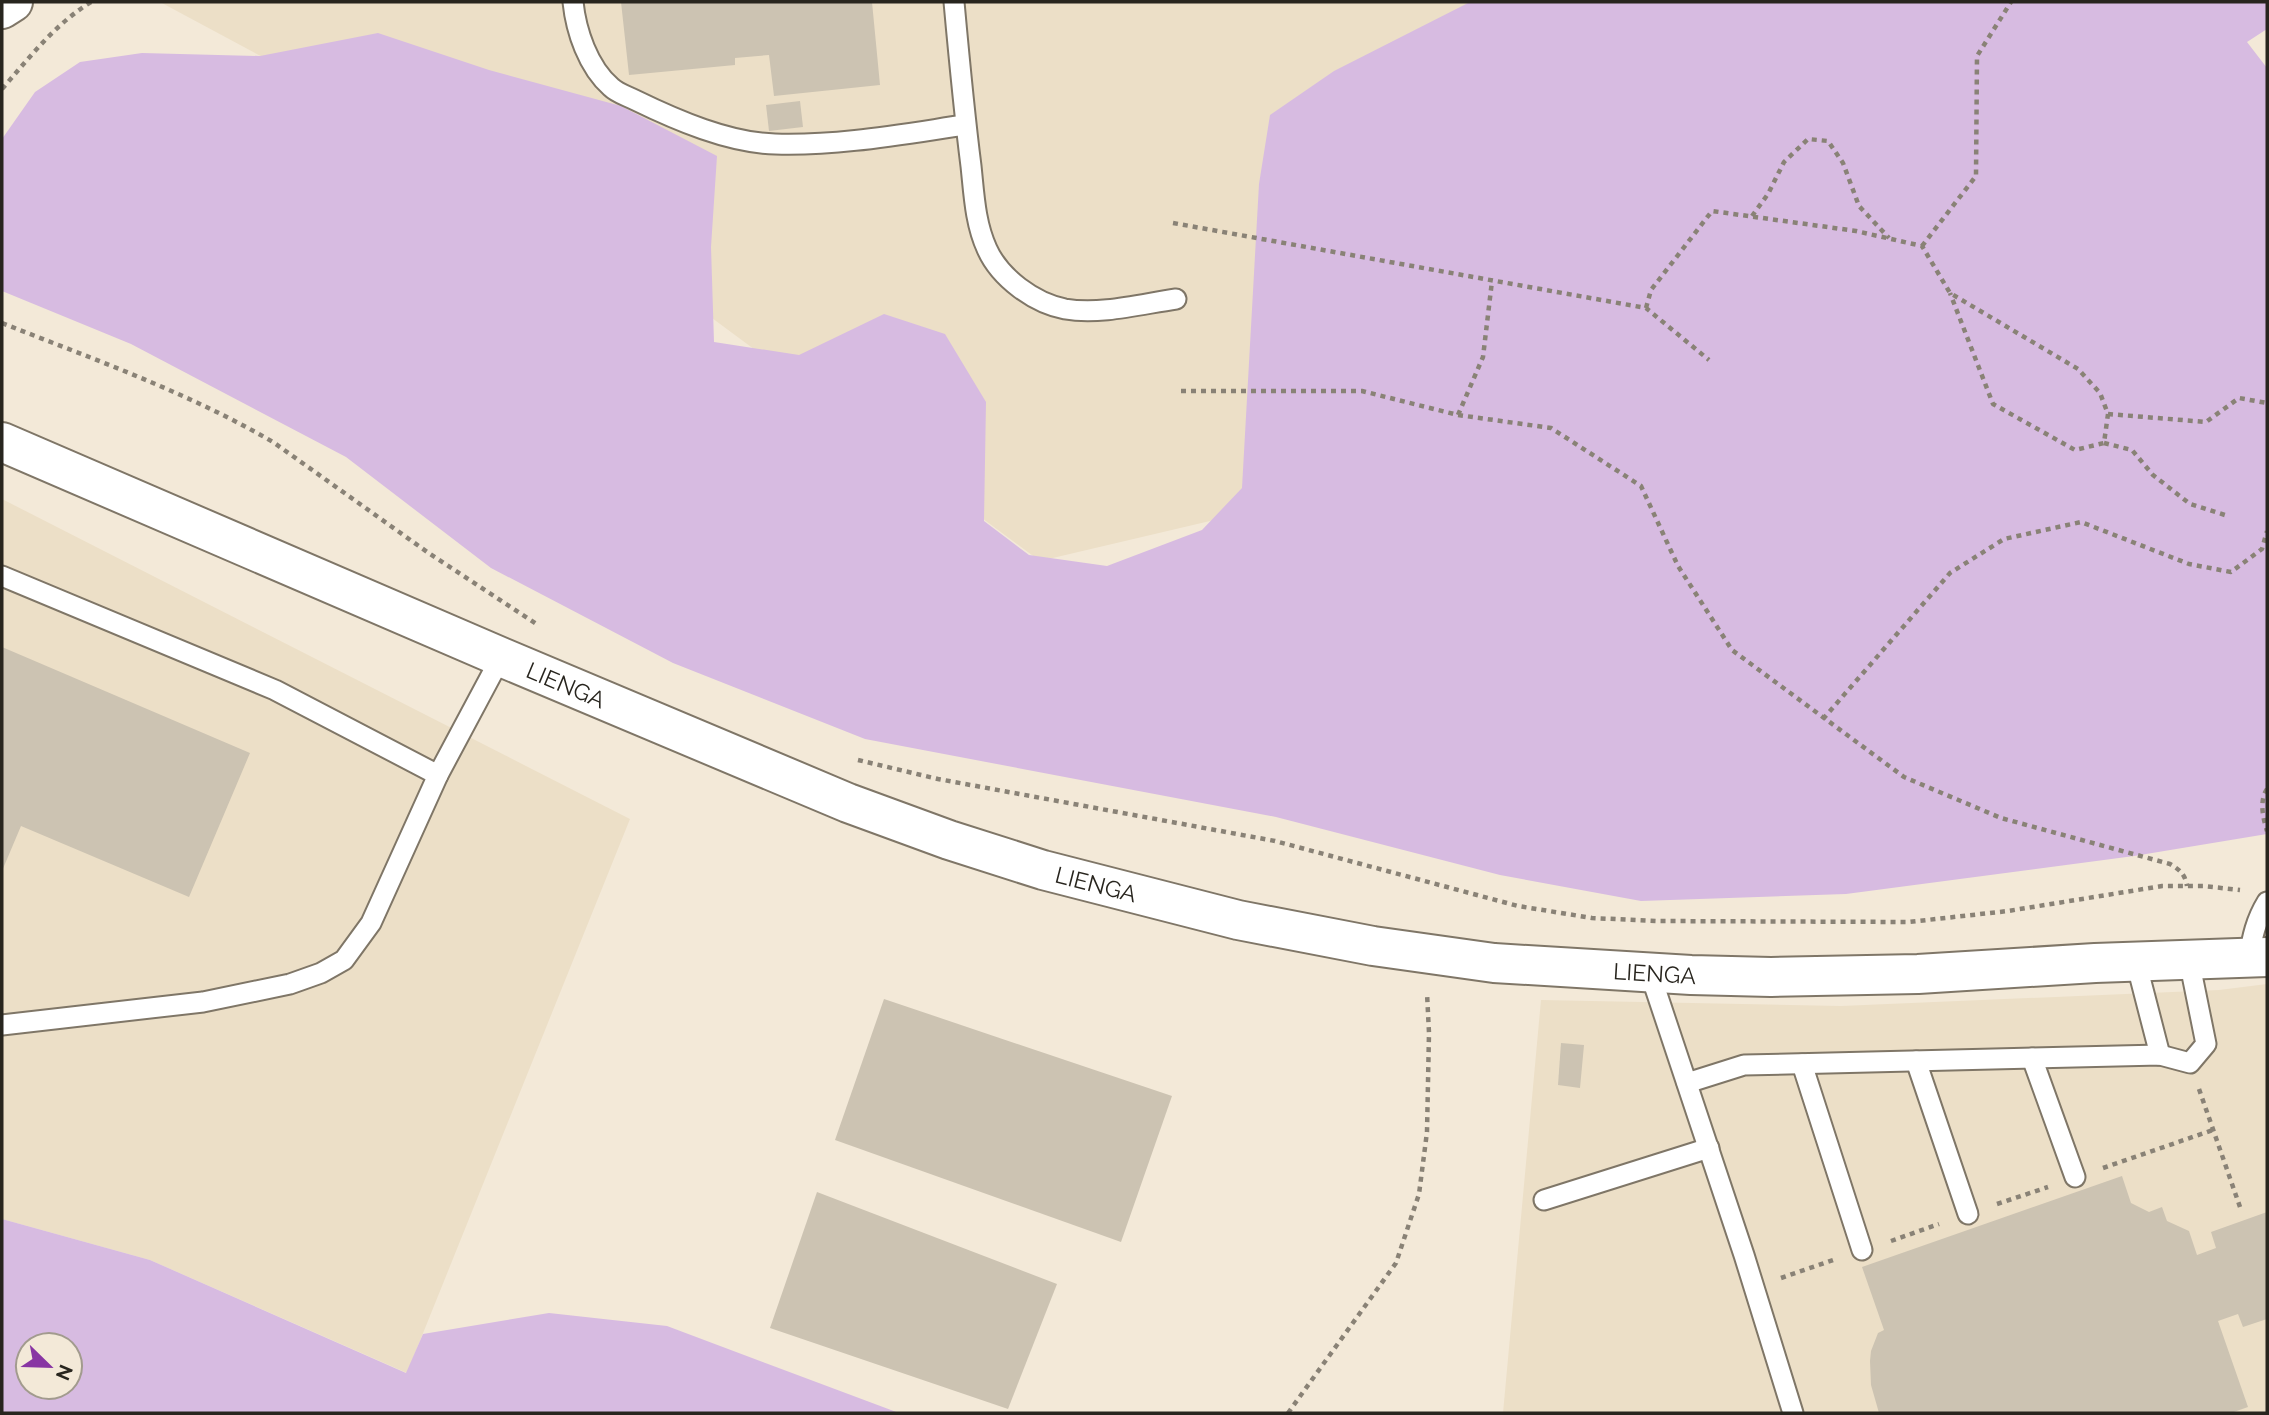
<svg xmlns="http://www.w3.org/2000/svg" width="2269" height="1415" font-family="Raleway,sans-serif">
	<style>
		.built { fill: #ecdfc7 }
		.green { fill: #d7bbe1; fill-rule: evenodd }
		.building { fill: #ccc3b2 }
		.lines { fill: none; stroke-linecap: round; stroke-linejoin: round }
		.service-casing { stroke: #7f7667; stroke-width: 23 }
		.tertiary-casing { stroke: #7f7667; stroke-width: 42 }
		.path { stroke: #898276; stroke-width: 4.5; stroke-dasharray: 5 5; stroke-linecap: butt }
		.service { stroke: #fff; stroke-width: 19 }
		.tertiary { stroke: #fff; stroke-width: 38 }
		.labels { text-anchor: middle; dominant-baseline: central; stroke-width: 5; stroke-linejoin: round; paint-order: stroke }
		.street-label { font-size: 23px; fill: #28251e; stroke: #f3e9d8 }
	</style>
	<rect width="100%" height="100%" fill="#f3e9d8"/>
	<!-- built -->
	<g class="built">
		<polygon points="160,2 1551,2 1244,513 1040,561 616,247"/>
		<polygon points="2,499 630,819 407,1373 150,1260 2,1219"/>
		<polygon points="2267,984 2267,1413 1503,1413 1541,1000 1841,1006 2219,990"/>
	</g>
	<!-- green -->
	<g class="green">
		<polygon points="1470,2 2267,2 2267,29 2247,42 2267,68 2267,834 2134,856 1846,894 1641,901 1500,875 1276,817 865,739 673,663 491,568 346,457 131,344 2,291 2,139 35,92 80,62 142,53 260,56 378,33 489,70 621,106 717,156 711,247 714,342 799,355 884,314 945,334 986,402 984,521 1029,555 1107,566 1202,530 1242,488 1259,184 1270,115 1334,71"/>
		<path d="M2,1219L150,1260L406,1373L423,1334L549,1313L667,1326L899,1413H2ZM28,1345H70V1387H28Z"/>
	</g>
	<!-- building -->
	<g class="building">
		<polygon points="621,2 872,2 880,85 774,96 769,55 735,58 735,65 629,75"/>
		<polygon points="800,101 803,127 769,131 766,105"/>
		<polygon points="2,647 250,753 189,897 21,826 2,871"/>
		<polygon points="884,999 1172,1096 1121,1242 835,1140"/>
		<polygon points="1561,1043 1584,1045 1580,1088 1558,1085"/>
		<polygon points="2122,1176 2131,1203 2149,1212 2162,1207 2167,1221 2189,1231 2197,1255 2216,1248 2211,1232 2267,1212 2267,1319 2243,1327 2238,1314 2218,1321 2248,1407 2231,1413 1879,1413 1871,1385 1870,1361 1871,1351 1878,1333 1884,1330 1862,1267"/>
		<polygon points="817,1192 1057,1284 1008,1409 770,1328"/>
	</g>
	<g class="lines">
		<defs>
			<g id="service">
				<path d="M573,2C576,31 588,67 611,87C617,93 627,96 635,100C676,120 729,143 775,144C839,146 903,134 965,125"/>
				<path d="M954,2C959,57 964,111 971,166C974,194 975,223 987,249C1000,278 1034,303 1065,309C1101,315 1141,304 1176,299"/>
				<polyline points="2,576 275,690 438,775"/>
				<path d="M2249,958C2252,937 2256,920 2267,902"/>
				<polyline points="2136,962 2160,1055"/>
				<polyline points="1650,973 1744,1255 1793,1413"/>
				<polyline points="2,1025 203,1002 290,984 321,973 344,960 371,923 438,775 501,657"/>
				<polyline points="2032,1058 2075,1177"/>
				<polyline points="1916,1061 1968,1214"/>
				<polyline points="1802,1064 1862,1250"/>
				<polyline points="1687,1083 1744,1065 2160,1055 2190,1063 2206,1044 2189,960"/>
				<polyline points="1544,1200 1709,1148"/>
			</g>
			<g id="tertiary">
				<polyline points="2,9 13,2"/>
				<path id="s1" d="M2,442L501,657L848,803L949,840L1043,870L1238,920L1373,946L1494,963L1691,975L1771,977L1918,974L2095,963L2267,957"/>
			</g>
		</defs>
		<!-- service casing -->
		<use href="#service" class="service-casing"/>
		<!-- tertiary casing -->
		<use href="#tertiary" class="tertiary-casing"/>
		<!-- path -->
		<g class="path">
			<path d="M2,89C30,57 54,25 91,2"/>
			<polyline points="1752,216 1768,194 1784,162 1808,139 1828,141 1843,163 1859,206 1889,238"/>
			<polyline points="1173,223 1646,308 1709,360"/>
			<polyline points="1922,246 1976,176 1977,56 2011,2"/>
			<polyline points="1646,308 1651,290 1712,211 1856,231 1922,246 1950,293 2078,369 2100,393 2108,414 2104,443 2075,450 1993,404 1950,293"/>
			<path d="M2,323C93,359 187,392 273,442L430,554L538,625"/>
			<path d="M1181,391H1362L1458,415L1551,428L1641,486L1678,566L1732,650L1904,777L2001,818L2170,864C2180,870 2185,874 2187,886"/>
			<polyline points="2108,414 2206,422 2239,398 2267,403"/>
			<polyline points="1458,415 1483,357 1492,281"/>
			<polyline points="2104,443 2132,450 2153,475 2190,504 2228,516"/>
			<polyline points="1823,719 1950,573 2004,539 2081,522 2189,564 2231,572 2262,549 2267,531"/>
			<polyline points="858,760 938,779 1275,841 1518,906 1592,918 1656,921 1909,922 2008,911 2162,886 2203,886 2240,890"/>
			<path d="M2267,789C2259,801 2263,818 2267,831"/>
			<polyline points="2199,1089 2240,1207"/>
			<polyline points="2103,1168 2213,1130"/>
			<polyline points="1997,1204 2048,1187"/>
			<polyline points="1891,1241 1939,1224"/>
			<polyline points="1781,1278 1833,1260"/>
			<polyline points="1288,1413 1396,1263 1419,1194 1427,1132 1429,1033 1427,993"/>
		</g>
		<!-- service -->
		<use href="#service" class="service"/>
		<!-- tertiary -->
		<use href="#tertiary" class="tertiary"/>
	</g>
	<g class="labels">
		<!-- street labels -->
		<g class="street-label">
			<text stroke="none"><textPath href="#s1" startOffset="614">LIENGA</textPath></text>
			<text stroke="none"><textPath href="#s1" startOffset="1181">LIENGA</textPath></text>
			<text stroke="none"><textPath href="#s1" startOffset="1748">LIENGA</textPath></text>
		</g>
	</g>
	<!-- border -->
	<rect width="2269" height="1415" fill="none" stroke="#28251e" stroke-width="7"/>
	<!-- north arrow -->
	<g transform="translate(49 1366) rotate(113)"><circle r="33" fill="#f3e9d8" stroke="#a29b8e" stroke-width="2"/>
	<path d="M0-5L12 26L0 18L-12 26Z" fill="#8835a3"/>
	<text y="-10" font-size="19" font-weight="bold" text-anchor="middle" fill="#28251e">N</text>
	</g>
</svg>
